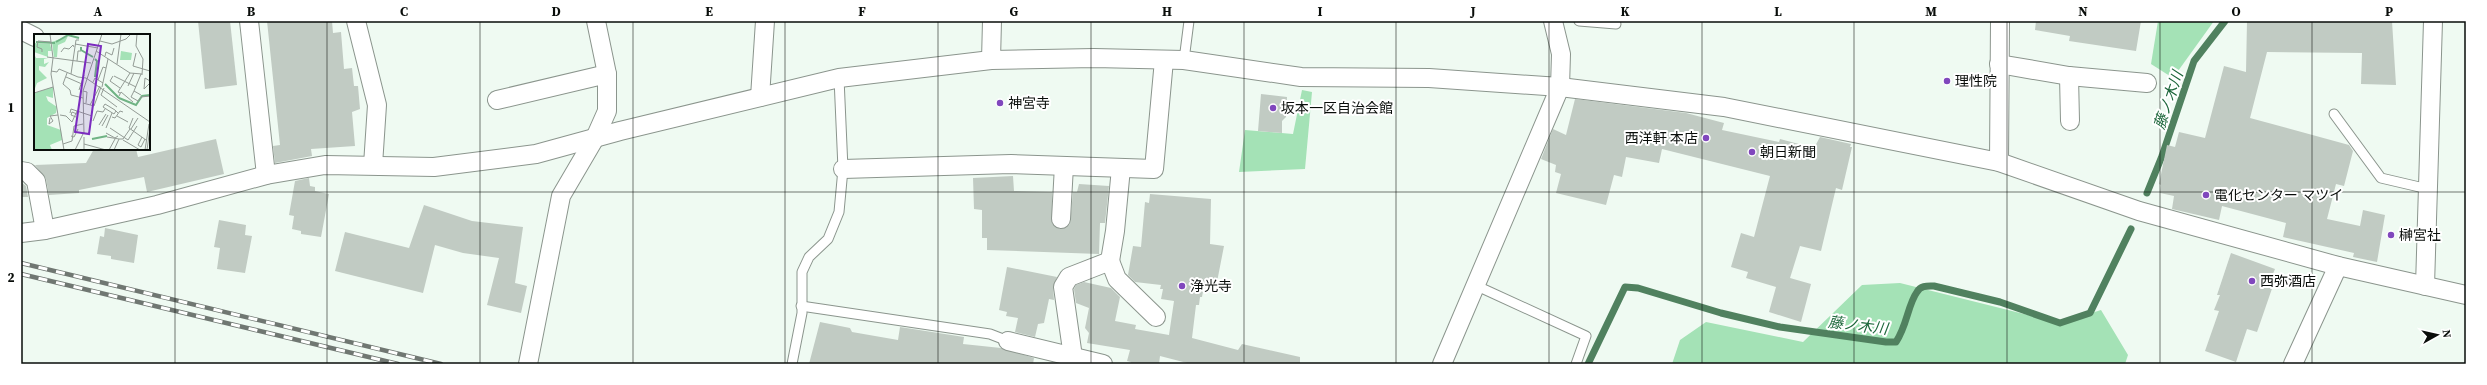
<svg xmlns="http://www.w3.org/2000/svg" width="2487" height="385" font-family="'Source Serif 4','Noto Sans JP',serif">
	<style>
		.green { fill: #a4e2b6 }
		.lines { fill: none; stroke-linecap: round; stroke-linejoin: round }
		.stream { stroke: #50815f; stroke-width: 7 }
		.building { fill: #c1cbc3 }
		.service-casing { stroke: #8b958d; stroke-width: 11 }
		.minor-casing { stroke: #8b958d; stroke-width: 20 }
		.service { stroke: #fff; stroke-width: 9 }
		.minor { stroke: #fff; stroke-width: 18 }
		.rail-casing { stroke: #707772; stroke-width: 4.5 }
		.rail { stroke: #fff; stroke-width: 3; stroke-dasharray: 9; stroke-linecap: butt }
		.grid { fill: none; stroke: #090d0a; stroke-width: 1; stroke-opacity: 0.55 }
		.poi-dot { fill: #8047bd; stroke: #fff; stroke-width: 1.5 }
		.labels { text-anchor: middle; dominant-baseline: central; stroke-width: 4; stroke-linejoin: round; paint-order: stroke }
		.poi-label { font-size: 14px; fill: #090d0a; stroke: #fff; text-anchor: start }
		.water-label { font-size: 15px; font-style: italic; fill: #1d673b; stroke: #fff }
		.inset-river { fill: none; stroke: #6fb384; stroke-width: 2 }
		.inset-road { fill: none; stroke: #939b95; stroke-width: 1 }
		.view { fill: #7b2cbf; fill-opacity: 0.15; stroke: #7b2cbf; stroke-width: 2 }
		.inset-edge { fill: none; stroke: #090d0a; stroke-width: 2 }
		.neatline { fill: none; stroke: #090d0a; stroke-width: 1.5 }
		.grid-label { font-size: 13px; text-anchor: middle; font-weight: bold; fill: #090d0a }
	</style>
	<rect width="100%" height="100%" fill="#effaf2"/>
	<!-- green -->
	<g class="green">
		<polygon points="2158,21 2214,21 2173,78 2151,64"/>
		<polygon points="1302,90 1312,92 1305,169 1239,172 1245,130 1293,134"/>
		<polygon points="1900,283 2060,323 2101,310 2128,355 2125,364 1672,364 1680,340 1706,322 1803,342 1862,285"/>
	</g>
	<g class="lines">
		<!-- stream -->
		<g class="stream">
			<polyline points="2147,193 2162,156 2194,61 2225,21"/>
			<path d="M1588,364L1625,287L1638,288L1721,313L1780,327L1886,342H1896C1907,326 1908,304 1917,292C1921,285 1928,286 1934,286L2000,302L2060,323L2090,313L2131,229"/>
		</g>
	</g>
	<!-- building -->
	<g class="building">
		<polygon points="198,21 230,21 237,85 205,89"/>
		<polygon points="267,21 332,21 333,33 341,32 344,69 352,68 354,86 358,86 360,109 352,112 355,146 311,149 312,156 275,163 273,146 280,145"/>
		<polygon points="2036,21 2141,21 2136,51 2069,41 2070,36 2035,30"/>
		<polygon points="2247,21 2392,21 2396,85 2361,84 2362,53 2267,52 2250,118 2349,145 2353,151 2344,186 2336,184 2327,219 2360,226 2363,210 2385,215 2377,262 2353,257 2354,253 2283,237 2286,223 2222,206 2219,220 2172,209 2174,196 2160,193 2161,185 2159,184 2167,145 2175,147 2179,132 2205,138 2224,66 2246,72"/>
		<polygon points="1261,94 1287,97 1286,117 1282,121 1282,133 1258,131"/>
		<polygon points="1575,99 1686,113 1724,123 1722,130 1779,142 1780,139 1814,148 1820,137 1851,144 1850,147 1852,147 1842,190 1836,188 1821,251 1800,246 1790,278 1811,284 1801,322 1769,312 1776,287 1746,278 1748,272 1731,267 1741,233 1754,237 1770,176 1662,149 1659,163 1626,157 1622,177 1614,175 1606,205 1556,193 1561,174 1555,172 1556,165 1541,159 1553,129 1566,135"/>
		<polygon points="216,139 224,174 147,192 144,177 79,190 79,193 49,195 46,179 35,165 86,163 94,149 136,149 138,157"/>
		<polygon points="1013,176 1014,191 1052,192 1052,223 1060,229 1070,224 1073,192 1077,192 1079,184 1109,186 1105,223 1100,223 1099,254 987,250 987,238 982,238 982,210 974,209 973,178"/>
		<polygon points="309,178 310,186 315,187 315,191 329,194 321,237 301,234 301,231 292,229 294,216 289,215 295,181"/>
		<polygon points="21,182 26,186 28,197 21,197"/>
		<polygon points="1150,194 1211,199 1210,244 1224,246 1217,282 1205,280 1202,297 1200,297 1199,305 1196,305 1192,338 1238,350 1242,344 1300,357 1300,364 1191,364 1160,356 1159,364 1130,364 1131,362 1127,361 1130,350 1087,343 1089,333 1085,328 1089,308 1076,303 1074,289 1076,285 1084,282 1111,288 1120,297 1115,321 1136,325 1135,329 1169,335 1174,301 1161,299 1163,289 1160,289 1161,285 1135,282 1128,275 1133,246 1141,247 1145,202 1149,203"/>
		<polygon points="424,205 472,221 523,227 515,283 527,286 521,313 487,305 499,258 463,253 435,245 423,293 335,271 345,232 409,248"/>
		<polygon points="219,220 246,225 245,235 252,236 245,273 217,269 220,248 214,247"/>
		<polygon points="105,228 138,235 134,263 111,259 111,256 97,254 100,236 104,237"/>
		<polygon points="2231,253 2275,269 2272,276 2276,277 2257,332 2247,329 2236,362 2205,351 2219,311 2214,310 2220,295 2217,295"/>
		<polygon points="1007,267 1057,277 1053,288 1054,300 1049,299 1044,323 1038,324 1035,337 1015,332 1018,318 1006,316 1007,312 999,310"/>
		<polygon points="820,322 850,328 852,332 898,340 900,327 964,337 963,344 1001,348 1034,358 1033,364 809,364"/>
	</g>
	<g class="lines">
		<defs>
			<g id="service">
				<polyline points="1579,21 1616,24"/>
				<polyline points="1184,60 1189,21"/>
				<polyline points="2334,114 2381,178 2428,189"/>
				<polyline points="1477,286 1586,336 1576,364"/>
				<polyline points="801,306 990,334 1008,341"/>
				<polyline points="792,364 802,313 802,272 809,257 828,239 839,212 843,169 839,78"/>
			</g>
			<g id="minor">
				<polyline points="249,21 266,175"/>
				<polyline points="356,21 377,105 373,165"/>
				<polyline points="21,30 35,37"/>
				<polyline points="991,60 992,21"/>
				<polyline points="1999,64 2069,76 2147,83"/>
				<polyline points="2069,76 2070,121"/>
				<polyline points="760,97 765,21"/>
				<polyline points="497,100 607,74"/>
				<polyline points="1999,162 2000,21"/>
				<polyline points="843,169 1011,164 1154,169 1164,60"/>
				<polyline points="21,171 27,172 36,181 45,230"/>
				<polyline points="1061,219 1064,166"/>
				<polyline points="21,233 45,230 157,205 266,175 325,165 434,167 536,154 620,131 839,78 991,60 1094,58 1184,60 1301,77 1429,78 1560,87 1724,107 1999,162 2139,211 2338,266 2466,295"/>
				<polyline points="1110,261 1117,279 1156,317"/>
				<polyline points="2425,286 2433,21"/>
				<polyline points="1008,341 1103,364"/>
				<polyline points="1073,357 1063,287 1069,277 1110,261 1115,231 1121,168"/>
				<polyline points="528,364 561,196 595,138 607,111 607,74 596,21"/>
				<polyline points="1442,364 1560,87 1561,54 1553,21"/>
				<polyline points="2293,364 2338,266"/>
			</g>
		</defs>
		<!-- service casing -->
		<use href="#service" class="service-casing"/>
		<!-- minor casing -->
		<use href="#minor" class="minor-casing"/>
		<!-- service -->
		<use href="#service" class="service"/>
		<!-- minor -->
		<use href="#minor" class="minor"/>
		<defs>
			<g id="rail">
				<polyline points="21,263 441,364"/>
				<polyline points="21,274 398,364"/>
			</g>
		</defs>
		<!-- rail casing -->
		<use href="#rail" class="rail-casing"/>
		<!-- rail -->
		<use href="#rail" class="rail"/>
	</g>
	<!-- grid -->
	<path class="grid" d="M175,21V364M327,21V364M480,21V364M633,21V364M785,21V364M938,21V364M1091,21V364M1244,21V364M1396,21V364M1549,21V364M1702,21V364M1854,21V364M2007,21V364M2160,21V364M2312,21V364M21,192H2466"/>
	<!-- markers -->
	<g class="poi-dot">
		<circle cx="1947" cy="81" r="4"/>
		<circle cx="1000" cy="103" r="4"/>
		<circle cx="1273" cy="108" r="4"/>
		<circle cx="1706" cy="138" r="4"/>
		<circle cx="1752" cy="152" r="4"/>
		<circle cx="2206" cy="195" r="4"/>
		<circle cx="2391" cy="235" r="4"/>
		<circle cx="2252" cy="281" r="4"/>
		<circle cx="1182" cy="286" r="4"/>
	</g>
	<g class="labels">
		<!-- poi labels -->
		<g class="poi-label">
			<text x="1955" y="81">理性院</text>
			<text x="1008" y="103">神宮寺</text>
			<text x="1281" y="108">坂本一区自治会館</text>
			<text x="1698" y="138" text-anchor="end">西洋軒 本店</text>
			<text x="1760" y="152">朝日新聞</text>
			<text x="2214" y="195">電化センター マツイ</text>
			<text x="2399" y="235">榊宮社</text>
			<text x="2260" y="281">西弥酒店</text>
			<text x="1190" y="286">浄光寺</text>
		</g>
		<!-- water labels -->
		<g class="water-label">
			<text transform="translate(2168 100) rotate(-71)">藤ノ木川</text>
			<text transform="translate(1858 325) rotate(7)">藤ノ木川</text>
		</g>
	</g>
	<!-- overview -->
	<g transform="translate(34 34)">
		<rect width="116" height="116" fill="#effaf2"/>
		<path d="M34,2L31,8L24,11L23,23H20L18,8ZM0,9L16,10L18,17H14V23L0,18ZM87,17L98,19L97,26H86ZM0,20L2,24H14L10,25V30L15,28L11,33L5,32V36L13,44L3,49L0,57ZM19,53V64L12,62L14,67L23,73L22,79L13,84V91L27,96L28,106L16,111L18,116H0V59Z" fill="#a4e2b6"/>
		<path class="inset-river" d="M2,8L21,9M22,8L34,1L45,4M47,13V16L59,23M61,25L63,27L61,43M71,50L85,64M85,64L102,71L108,62L116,61M58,105L73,102"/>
		<path class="inset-road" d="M16,0L19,24L17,40L30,116M103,0L102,12L109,25L108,41M66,7L78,10L92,5L97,0M41,10L64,14M62,17L96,39L108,40M8,18V15L3,13L4,7L17,8M27,18L30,14L35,15L39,11L40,13M102,19L99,32L116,37M71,22L72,18L78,21L80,14M13,23L57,29M43,27L44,17H47M83,30L87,0M17,37L23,38L25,35L44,43L52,44L116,88M33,39L29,50L36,56L37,61L49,64M37,40L42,6H45M79,42L76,47L86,54M80,42L102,53M32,43L48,50M64,46L69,33L72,34M116,47L111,44L110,55L116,49M59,48L61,44L69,49M94,52L100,39M68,53L74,25M70,54L67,61L83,73M45,56L50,41M49,57L53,58L52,69M100,57L107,40M0,59L19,53M86,59L84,58L96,39M85,62L87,58L99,68M97,63L104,67L107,63L116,62M97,63L100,57L107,61M49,69L60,72L67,53M56,71L66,52M82,77L80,80L69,73L71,70L81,76L84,79M36,79L37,75L58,82M26,81L32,82L38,88L43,77M83,82L94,88M42,83L37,81L38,78L43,80M78,83L81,84L86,77L89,78M16,84L15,90L19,87L16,82L24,81M99,84L95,94L112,106M59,87L63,77L69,78L71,75M65,91L72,80M68,92L74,81M72,94L78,79M76,94L94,106L103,92M97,95L104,84M72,99L81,104L84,102M50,100L49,57L68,0M37,102L40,103L44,95M50,103V116M73,103L85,105M108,103L104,111L107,113L111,105M89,106L106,116M29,110L38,107L40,92L49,90M50,110L72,116M41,116L50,98M75,116L81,105M80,116L85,105H89L96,95M111,116L115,90M113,116L116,94"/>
		<path class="view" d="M54,10L67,12L55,100L41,98Z"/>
		<rect width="116" height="116" class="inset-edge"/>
	</g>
	<!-- border -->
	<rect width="2487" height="385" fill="none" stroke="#ffffff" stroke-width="44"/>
	<!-- north arrow -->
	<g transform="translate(2437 335) rotate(82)" stroke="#ffffff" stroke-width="3" paint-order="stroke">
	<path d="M0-3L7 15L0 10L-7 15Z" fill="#090d0a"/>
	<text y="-6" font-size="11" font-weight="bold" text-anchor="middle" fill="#090d0a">N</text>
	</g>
	<rect x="22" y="22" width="2443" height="341" class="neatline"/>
	<g class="grid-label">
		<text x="98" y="16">A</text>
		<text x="251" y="16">B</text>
		<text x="404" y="16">C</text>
		<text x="556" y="16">D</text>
		<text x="709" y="16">E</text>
		<text x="862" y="16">F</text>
		<text x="1014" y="16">G</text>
		<text x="1167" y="16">H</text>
		<text x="1320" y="16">I</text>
		<text x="1473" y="16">J</text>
		<text x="1625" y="16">K</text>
		<text x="1778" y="16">L</text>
		<text x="1931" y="16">M</text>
		<text x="2083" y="16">N</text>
		<text x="2236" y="16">O</text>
		<text x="2389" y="16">P</text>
		<text x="11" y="112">1</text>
		<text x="11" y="282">2</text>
	</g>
</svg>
